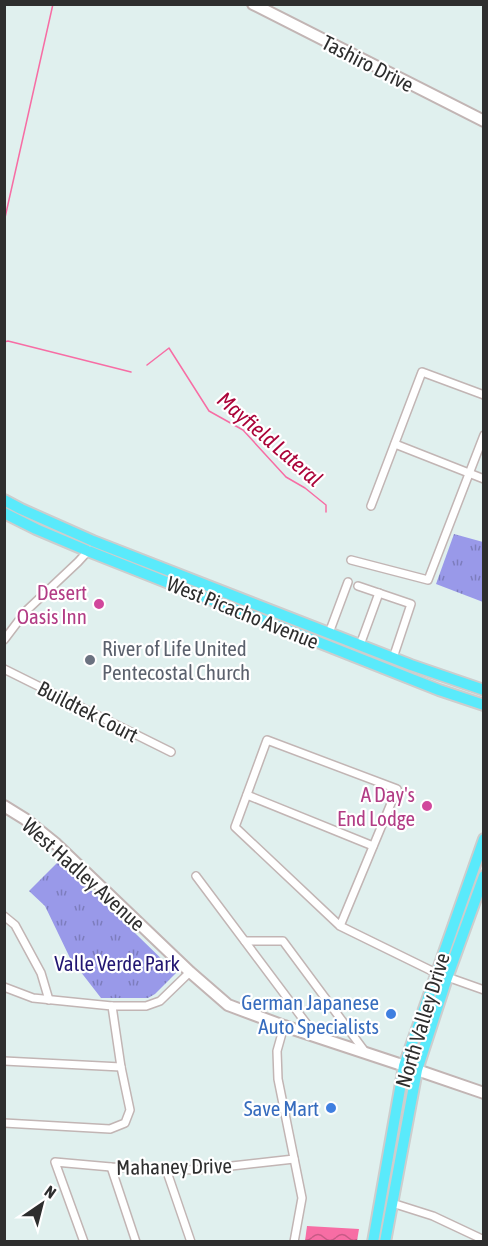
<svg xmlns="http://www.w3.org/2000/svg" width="488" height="1246" font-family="'Asap Condensed',sans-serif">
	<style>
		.park { fill: url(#park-tufts) }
		.water { fill: url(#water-waves) }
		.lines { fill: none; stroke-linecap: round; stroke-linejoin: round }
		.stream { stroke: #f76da4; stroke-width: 1.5 }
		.street-casing { stroke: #c2b5b4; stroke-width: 10 }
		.secondary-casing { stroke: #c2b5b4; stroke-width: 14 }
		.primary-casing { stroke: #cdcdcd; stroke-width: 14 }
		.street { stroke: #fff; stroke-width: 7 }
		.secondary { stroke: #fff; stroke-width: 10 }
		.primary { stroke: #5aeafb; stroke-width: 10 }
		.hotel-dot { fill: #d1479c; stroke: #fff; stroke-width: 2 }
		.worship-dot { fill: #6b7280; stroke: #fff; stroke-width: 2 }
		.shop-dot { fill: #3f7fe0; stroke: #fff; stroke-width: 2 }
		.labels { text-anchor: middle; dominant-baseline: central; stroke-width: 4.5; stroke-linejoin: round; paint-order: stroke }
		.street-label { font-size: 21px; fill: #2e2e2e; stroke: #fff }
		.hotel-label { font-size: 21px; fill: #b23c85; stroke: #fff; text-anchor: end }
		.worship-label { font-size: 21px; fill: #5b616d; stroke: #fff; text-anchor: start }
		.park-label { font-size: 21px; fill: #221672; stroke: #fff }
		.shop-label { font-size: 21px; fill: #366cbe; stroke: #fff; text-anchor: end }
		.water-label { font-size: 22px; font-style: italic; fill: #ab0439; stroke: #fff }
	</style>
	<defs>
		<pattern id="park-tufts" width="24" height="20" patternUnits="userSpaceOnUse" patternTransform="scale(1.5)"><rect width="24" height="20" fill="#9999e9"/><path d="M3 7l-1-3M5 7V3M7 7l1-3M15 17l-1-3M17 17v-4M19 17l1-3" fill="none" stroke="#7d7dbd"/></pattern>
		<pattern id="water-waves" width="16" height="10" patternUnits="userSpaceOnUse" patternTransform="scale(1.5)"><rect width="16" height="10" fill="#f76da4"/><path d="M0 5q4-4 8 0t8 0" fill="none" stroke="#c85a86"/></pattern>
	</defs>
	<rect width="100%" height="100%" fill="#e0f0ee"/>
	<!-- park -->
	<g class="park">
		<polygon points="454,534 483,542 483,602 436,584"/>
		<polygon points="60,860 176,973 155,994 148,998 101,998 70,958 45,906 29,891"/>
	</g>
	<!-- water -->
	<polygon class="water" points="307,1226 359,1229 357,1241 305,1241"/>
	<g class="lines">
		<!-- stream -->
		<g class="stream">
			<polyline points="4,222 53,4"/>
			<polyline points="4,342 8,341 131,372"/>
			<polyline points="147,365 169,348 209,411 243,430 286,477 305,488 326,505 326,512"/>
		</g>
		<defs>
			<g id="street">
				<polyline points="395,444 484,479"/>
				<polyline points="371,506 422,372 484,395"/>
				<polyline points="351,560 428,580 484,435"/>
				<polyline points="358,586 411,604 393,658"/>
				<polyline points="329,633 348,582"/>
				<polyline points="4,640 26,611 78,562 89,550"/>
				<polyline points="360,645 379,593"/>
				<polyline points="4,669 171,752"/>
				<polyline points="247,795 373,846"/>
				<polyline points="196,876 315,1035"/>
				<polyline points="4,916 15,925 41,973 49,1000"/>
				<polyline points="340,926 397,789 267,740 235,827 340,926 436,973 484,990"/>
				<polyline points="245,941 283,941 366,1053"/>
				<polyline points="4,987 33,998 112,1006 121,1067 130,1110 125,1123 110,1129 4,1123"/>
				<polyline points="112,1006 146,1006 160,1001 190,972"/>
				<polyline points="284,1026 277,1051 278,1079 302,1198 294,1242"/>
				<polyline points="4,1061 121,1067"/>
				<polyline points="111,1167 136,1242"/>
				<polyline points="166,1169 191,1242"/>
				<polyline points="392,1203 433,1216 484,1240"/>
				<polyline points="84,1242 55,1162 111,1167 196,1170 294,1159"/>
			</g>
			<g id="secondary">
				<polyline points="253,4 484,121"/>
				<polyline points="4,806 25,819 56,844 190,972 228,1005 284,1026 417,1070 484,1093"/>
			</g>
			<g id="primary">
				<polyline points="4,500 21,509 93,541 411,665 484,690"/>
				<polyline points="4,513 36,529 88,551 439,690 484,705"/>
				<polyline points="373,1242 404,1066 484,839"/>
				<polyline points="385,1242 417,1070 447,978 484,876"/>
			</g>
		</defs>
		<!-- street casing -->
		<use href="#street" class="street-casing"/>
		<!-- secondary casing -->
		<use href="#secondary" class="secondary-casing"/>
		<!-- primary casing -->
		<use href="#primary" class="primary-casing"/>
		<!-- street -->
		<use href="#street" class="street"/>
		<!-- secondary -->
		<use href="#secondary" class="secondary"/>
		<!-- primary -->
		<use href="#primary" class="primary"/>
	</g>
	<!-- markers -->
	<g class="hotel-dot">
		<circle cx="99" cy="604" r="6"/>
		<circle cx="427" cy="806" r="6"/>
	</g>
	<circle class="worship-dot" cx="90" cy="660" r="6"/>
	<g class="shop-dot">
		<circle cx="391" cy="1014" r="6"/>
		<circle cx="331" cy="1108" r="6"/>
	</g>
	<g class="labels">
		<!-- street labels -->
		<g class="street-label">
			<text transform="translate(368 63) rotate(27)">Tashiro Drive</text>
			<text transform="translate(243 612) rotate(22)">West Picacho Avenue</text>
			<text transform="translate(88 711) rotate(27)">Buildtek Court</text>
			<text transform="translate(84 874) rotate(42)">West Hadley Avenue</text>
			<text transform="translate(422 1020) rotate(-73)">North Valley Drive</text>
			<text transform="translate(174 1166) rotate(-1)">Mahaney Drive</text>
		</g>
		<!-- hotel labels -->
		<g class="hotel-label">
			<text x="87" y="592">Desert<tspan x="87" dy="24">Oasis Inn</tspan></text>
			<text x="415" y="794">A Day's<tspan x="415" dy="24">End Lodge</tspan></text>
		</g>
		<!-- worship labels -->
		<g class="worship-label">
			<text x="102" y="648">River of Life United<tspan x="102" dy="24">Pentecostal Church</tspan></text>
		</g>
		<!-- park labels -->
		<g class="park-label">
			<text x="117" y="963">Valle Verde Park</text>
		</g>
		<!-- shop labels -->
		<g class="shop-label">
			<text x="379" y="1002">German Japanese<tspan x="379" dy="24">Auto Specialists</tspan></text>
			<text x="319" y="1108">Save Mart</text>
		</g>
		<!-- water labels -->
		<g class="water-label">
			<text transform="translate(270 439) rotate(41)">Mayfield Lateral</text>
		</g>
	</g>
	<!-- border -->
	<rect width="488" height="1246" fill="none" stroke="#2e2e2e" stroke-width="12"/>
	<!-- north arrow -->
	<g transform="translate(42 1204) rotate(35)" stroke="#ffffff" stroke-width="4.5" paint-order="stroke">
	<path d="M0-4.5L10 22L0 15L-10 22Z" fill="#2e2e2e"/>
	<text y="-9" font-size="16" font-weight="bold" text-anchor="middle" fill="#2e2e2e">N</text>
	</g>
</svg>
